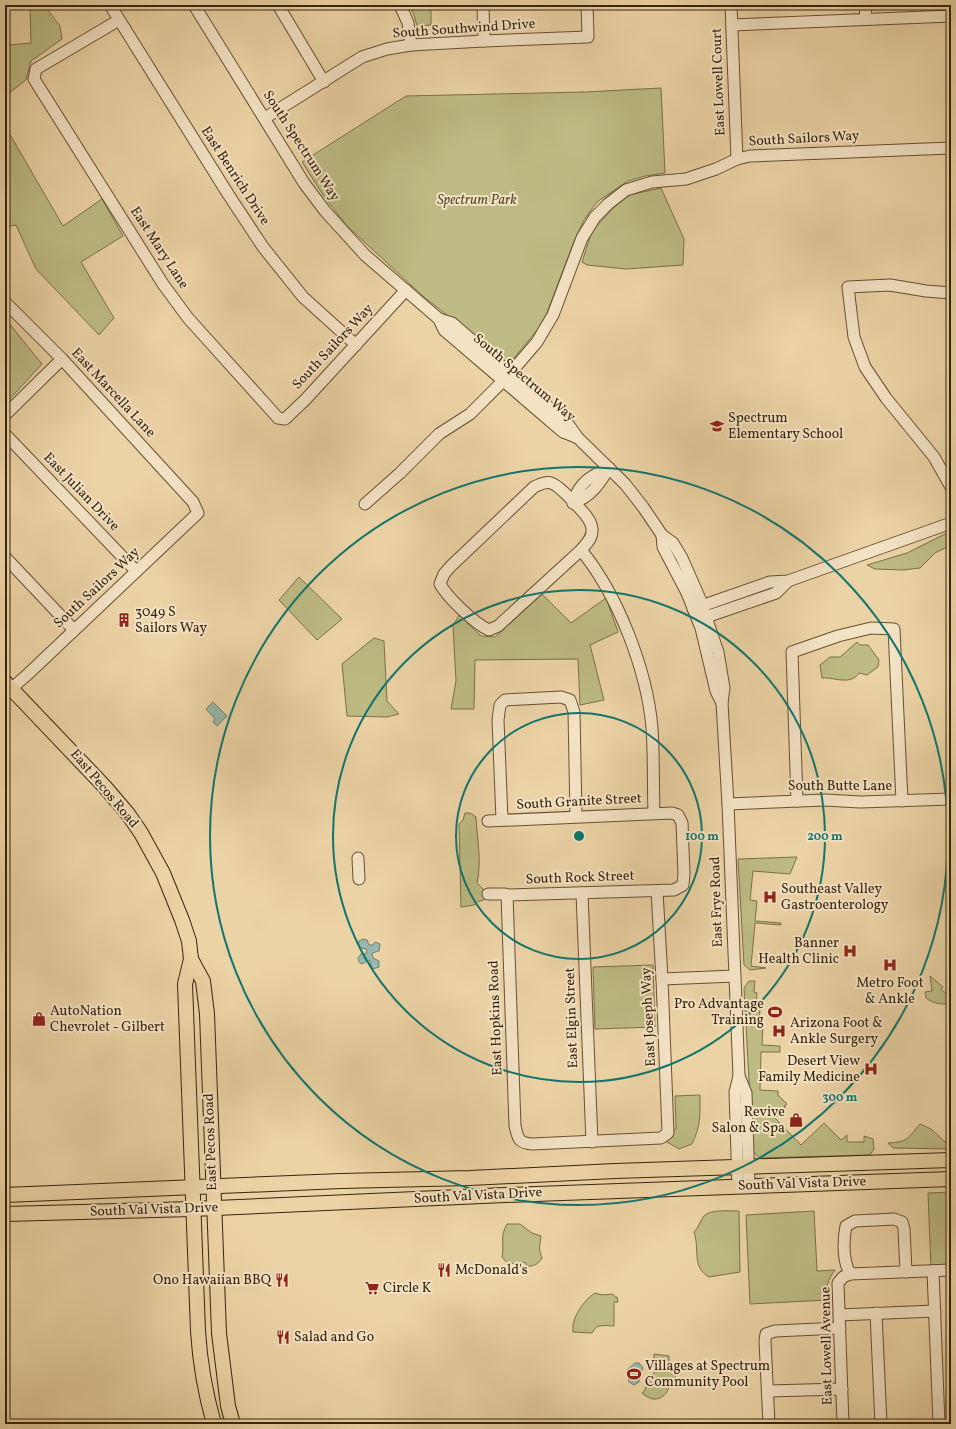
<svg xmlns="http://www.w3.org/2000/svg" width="956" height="1429" font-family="Vollkorn,serif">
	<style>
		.green { fill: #bdbb83; stroke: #7a7049 }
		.water { fill: #99b7ad; stroke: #717d6e }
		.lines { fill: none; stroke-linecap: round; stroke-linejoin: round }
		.minor-casing { stroke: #645034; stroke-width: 13 }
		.major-casing { stroke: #36250f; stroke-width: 16 }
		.minor { stroke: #f3e2c4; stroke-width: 11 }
		.major { stroke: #ecd3a5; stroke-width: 14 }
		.ring { fill: none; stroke: #0f766e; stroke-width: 2 }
		.labels { text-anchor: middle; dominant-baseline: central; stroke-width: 4; stroke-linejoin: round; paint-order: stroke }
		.street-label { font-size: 14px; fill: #36250f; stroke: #f3e2c4 }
		.park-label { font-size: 14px; font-style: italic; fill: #584a2c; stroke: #f3e2c4 }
		.poi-label { font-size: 14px; fill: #36250f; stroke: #f3e2c4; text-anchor: start }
		.centre { fill: #0f766e; stroke: #f3e2c4; stroke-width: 2 }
		.ring-label { font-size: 12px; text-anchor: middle; font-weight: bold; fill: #0f766e; stroke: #f3e2c4; stroke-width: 4; stroke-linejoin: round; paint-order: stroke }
	</style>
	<rect width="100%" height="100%" fill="#ecd3a5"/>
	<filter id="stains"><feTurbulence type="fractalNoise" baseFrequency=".005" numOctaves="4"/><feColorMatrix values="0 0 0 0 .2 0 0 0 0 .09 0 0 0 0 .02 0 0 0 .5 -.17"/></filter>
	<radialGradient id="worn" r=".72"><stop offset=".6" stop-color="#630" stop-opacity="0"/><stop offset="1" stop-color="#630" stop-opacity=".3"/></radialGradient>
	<!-- green -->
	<g class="green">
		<polygon points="30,5 44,5 60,26 62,39 31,61 26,80 5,96 5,50 8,45 31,43"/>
		<polygon points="409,5 431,5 431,25 417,26 414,15"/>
		<polygon points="661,88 665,173 645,176 628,181 597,202 584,220 575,239 543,323 509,364 424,297 347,226 323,195 302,162 406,96 585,92"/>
		<polygon points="5,126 63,226 102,199 123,236 81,262 114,318 99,335 36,269 16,225 5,227"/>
		<polygon points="661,188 684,239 683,265 626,269 587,265 582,262 592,231 617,204 629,195"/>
		<polygon points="8,322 42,364 5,404 5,325"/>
		<polygon points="949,532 951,545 935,553 920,568 903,570 875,569 867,565 907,553"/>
		<polygon points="299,577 342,619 317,640 279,600"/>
		<polygon points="542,594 571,623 606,598 618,632 590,645 604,700 580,705 578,659 475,660 474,709 451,709 456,681 453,626 459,615 481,636 495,637"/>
		<polygon points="374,638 384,641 387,701 399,714 387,717 347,716 342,664"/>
		<path d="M857,642L860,645H868L879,660L878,667L867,675L859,673C850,686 835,677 822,678L820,665L830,657H840Z"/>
		<path d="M465,813H470L476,817C477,838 482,862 477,883L485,891L486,899L477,902L474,905L461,907L459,824L463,820Z"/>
		<polygon points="797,857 790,874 753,871 750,900 757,901 755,921 781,923 781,925 755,923 751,966 766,968 750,970 744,965 738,859"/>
		<polygon points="653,965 655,1027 595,1029 593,967"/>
		<path d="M930,976L943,987L941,989L951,998V1003C941,1005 934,1004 926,998L925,992L932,991Z"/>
		<polygon points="749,981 755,981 754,992 757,993 756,1008 760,1009 759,1025 763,1026 762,1045 780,1046 780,1052 761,1052 760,1090 778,1091 778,1095 787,1104 784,1106 786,1107 775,1118 801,1145 824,1123 841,1140 847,1135 847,1142 864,1142 864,1136 873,1139 874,1149 870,1155 760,1158 753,1152 744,988"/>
		<path d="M700,1095C700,1116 701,1125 692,1144L679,1149L667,1142L676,1128L675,1096Z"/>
		<path d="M920,1124L931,1129L945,1142L951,1136V1149L893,1148L888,1143C908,1142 907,1139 920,1124Z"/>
		<polygon points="951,1192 951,1267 931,1268 928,1193"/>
		<path d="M739,1211L740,1272L709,1277C691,1267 700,1248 694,1232C699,1227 700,1221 704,1216C710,1209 730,1211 739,1211Z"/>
		<path d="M814,1211L817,1271L835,1270C827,1281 826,1286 827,1300L750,1304L746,1215Z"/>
		<path d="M507,1224H520L532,1233L541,1236C540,1244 538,1249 542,1258C539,1264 533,1267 526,1266V1263L521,1262L508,1264L502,1257C505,1243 499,1238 507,1224Z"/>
		<path d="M595,1293L602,1295L613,1294L615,1297H617L618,1302H614V1326C607,1326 596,1323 593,1332L591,1333L573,1332C571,1318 584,1300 595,1293Z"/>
		<path d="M654,1354L669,1356V1362L678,1368L677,1375C668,1381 670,1400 653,1399C649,1398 645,1396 642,1393L645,1390L647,1381L654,1373Z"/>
	</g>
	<!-- water -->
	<g class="water">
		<polygon points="213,702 227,716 217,726 213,722 215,719 206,709"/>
		<polygon points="363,939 367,940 369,945 373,945 375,942 380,944 379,951 372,953 373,958 379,961 379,967 373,969 369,960 362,964 359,962 358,958 361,954 366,954 367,951 366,949 361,948 358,945 359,941"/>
		<polygon points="635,1363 639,1363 643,1368 639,1376 639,1382 634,1385 629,1382 627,1370"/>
	</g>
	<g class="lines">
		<defs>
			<g id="minor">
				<polyline points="110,5 228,194 263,247 303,297 356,345"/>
				<polyline points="194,5 304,183 325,211 365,255 439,319 452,323 568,424 578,438 625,484 643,507 662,535 673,543 682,558 700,599 718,652 724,688 722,703 728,804 739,1076 735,1092 738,1187"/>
				<polyline points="278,5 324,82"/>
				<polyline points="400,5 408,23 411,45"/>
				<polyline points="483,5 484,41"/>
				<polyline points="731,5 737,159"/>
				<polyline points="865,5 866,19"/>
				<polyline points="119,20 36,69 34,79 163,284 188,318 278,418 285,419 305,400 406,290"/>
				<polyline points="732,25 951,16"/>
				<polyline points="265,118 362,57 387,49 411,45 484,41 588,37 587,5"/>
				<polyline points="951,293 926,291 890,285 848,287 854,337 865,367 886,398 934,457 951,487"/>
				<polyline points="5,302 62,359 193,502 198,513 28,674 11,689 5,691"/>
				<polyline points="439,319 444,330 563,432 578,438"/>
				<polyline points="5,415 62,359"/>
				<polyline points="5,434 136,571"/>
				<path d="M573,503C579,482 591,476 609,468"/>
				<path d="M573,503C591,497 600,483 609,468"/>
				<polyline points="365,504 400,473 439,434 470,414 507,377 537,342 553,315 582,238 595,217 608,204 626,190 652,182 686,179 716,169 737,159 750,156 951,148"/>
				<polyline points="662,535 663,547 687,593 701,628 716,691 722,703"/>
				<path d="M581,550L498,626L489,630C475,624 447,597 440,584L444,574L451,566L534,487C539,485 545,481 551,483C559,485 584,512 589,520C590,522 592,526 592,529C593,538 586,544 581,550C618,595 647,670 652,728C654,757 653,785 654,813"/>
				<polyline points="5,557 74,630"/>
				<polyline points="693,609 770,582 788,581 951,523"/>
				<polyline points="700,619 776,593 788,581"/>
				<polyline points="797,801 792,652 838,636 871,628 894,629 902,801"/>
				<polyline points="728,804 825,800 860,802 951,799"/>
				<polyline points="502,820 498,720 500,705 505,700 561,697 570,700 574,712 576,816"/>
				<polyline points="488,821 672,813 678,815 682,823 684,874 683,885 674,890 507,895 505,894 488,894"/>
				<polyline points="358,858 359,879"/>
				<polyline points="582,893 592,1142"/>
				<path d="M507,895L515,1126C518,1138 518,1143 532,1144L661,1138L668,1133L662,979L657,891"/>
				<polyline points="662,979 735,976"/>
				<polyline points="739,1076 746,1093 749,1186"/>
				<polyline points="933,1271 939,1424"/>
				<path d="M850,1274C843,1260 843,1242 846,1226L855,1221L894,1219L902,1222L904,1229L906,1272"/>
				<polyline points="876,1313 881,1424"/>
				<polyline points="839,1315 935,1311"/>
				<polyline points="768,1391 842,1389"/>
				<polyline points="769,1424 765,1341 766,1334 775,1331 840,1328"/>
				<polyline points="843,1424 838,1283 843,1277 850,1274 951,1270"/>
			</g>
			<g id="major">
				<polyline points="5,682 105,787 128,814 141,833 163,873 182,920 189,941 191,959 203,981 207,1014 219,1333 228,1406 233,1424"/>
				<path d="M191,959L185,984L198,1331C200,1364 205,1392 214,1424"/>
				<polyline points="5,1195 341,1181 470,1178 615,1171 951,1160"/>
				<polyline points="5,1214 193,1209 505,1195 951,1179"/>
			</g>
		</defs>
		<!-- minor casing -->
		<use href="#minor" class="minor-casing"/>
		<!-- major casing -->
		<use href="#major" class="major-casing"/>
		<!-- minor -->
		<use href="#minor" class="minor"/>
		<!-- major -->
		<use href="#major" class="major"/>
	</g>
	<!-- distance rings -->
	<g class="ring">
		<circle cx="579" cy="836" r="123"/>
		<circle cx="579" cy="836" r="246"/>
		<circle cx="579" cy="836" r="369"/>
	</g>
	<!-- icons -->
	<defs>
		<symbol id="school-bare" viewBox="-9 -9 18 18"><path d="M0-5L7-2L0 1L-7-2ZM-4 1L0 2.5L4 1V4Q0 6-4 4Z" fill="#8f2418" stroke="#f3e2c4" stroke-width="2.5" paint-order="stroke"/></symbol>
		<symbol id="building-bare" viewBox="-9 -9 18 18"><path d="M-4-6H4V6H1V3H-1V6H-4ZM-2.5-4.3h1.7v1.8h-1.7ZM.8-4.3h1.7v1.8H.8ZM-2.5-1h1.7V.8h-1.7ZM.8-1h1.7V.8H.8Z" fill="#8f2418" stroke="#f3e2c4" stroke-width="2.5" paint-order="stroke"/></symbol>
		<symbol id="hospital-bare" viewBox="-9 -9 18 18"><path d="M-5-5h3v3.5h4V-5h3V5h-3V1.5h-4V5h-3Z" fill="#8f2418" stroke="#f3e2c4" stroke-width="2.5" paint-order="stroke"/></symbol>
		<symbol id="stadium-bare" viewBox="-9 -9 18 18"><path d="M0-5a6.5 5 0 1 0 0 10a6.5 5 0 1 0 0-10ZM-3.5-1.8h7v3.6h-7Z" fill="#8f2418" stroke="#f3e2c4" stroke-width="2.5" paint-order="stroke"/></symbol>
		<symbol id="shop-bare" viewBox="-9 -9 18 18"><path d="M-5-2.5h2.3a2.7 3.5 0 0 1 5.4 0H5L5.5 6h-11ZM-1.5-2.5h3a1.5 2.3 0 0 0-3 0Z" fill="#8f2418" stroke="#f3e2c4" stroke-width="2.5" paint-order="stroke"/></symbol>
		<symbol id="restaurant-bare" viewBox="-9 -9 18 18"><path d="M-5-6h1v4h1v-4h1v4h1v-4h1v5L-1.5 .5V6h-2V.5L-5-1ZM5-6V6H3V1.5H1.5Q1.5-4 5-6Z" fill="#8f2418" stroke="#f3e2c4" stroke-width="2.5" paint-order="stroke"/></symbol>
		<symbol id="supermarket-bare" viewBox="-9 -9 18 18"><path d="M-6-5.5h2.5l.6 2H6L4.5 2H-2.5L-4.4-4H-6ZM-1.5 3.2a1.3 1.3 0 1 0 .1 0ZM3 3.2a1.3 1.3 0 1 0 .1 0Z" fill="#8f2418" stroke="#f3e2c4" stroke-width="2.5" paint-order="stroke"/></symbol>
	</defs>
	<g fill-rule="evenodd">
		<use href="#school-bare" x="707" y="416" width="20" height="20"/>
		<use href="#building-bare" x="114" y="610" width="20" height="20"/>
		<use href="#hospital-bare" x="760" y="887" width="20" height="20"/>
		<use href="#hospital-bare" x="840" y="941" width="20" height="20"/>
		<use href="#hospital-bare" x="880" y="955" width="20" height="20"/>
		<use href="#stadium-bare" x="765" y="1002" width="20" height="20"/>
		<use href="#shop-bare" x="29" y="1009" width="20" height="20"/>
		<use href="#hospital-bare" x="769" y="1021" width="20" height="20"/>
		<use href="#hospital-bare" x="861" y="1059" width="20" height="20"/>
		<use href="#shop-bare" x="786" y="1110" width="20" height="20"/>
		<use href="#restaurant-bare" x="434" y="1260" width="20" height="20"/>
		<use href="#restaurant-bare" x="272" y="1270" width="20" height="20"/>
		<use href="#supermarket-bare" x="362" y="1278" width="20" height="20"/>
		<use href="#restaurant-bare" x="273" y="1327" width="20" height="20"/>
		<use href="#stadium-bare" x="624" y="1364" width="20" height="20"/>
	</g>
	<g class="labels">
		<!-- street labels -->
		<g class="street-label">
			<text transform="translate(464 29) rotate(-4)">South Southwind Drive</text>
			<text transform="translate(719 82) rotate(-92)">East Lowell Court</text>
			<text transform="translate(804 139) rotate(-3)">South Sailors Way</text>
			<text transform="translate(301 146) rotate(57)">South Spectrum Way</text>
			<text transform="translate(235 176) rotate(57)">East Benrich Drive</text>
			<text transform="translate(159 248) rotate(57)">East Mary Lane</text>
			<text transform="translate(333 347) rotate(-47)">South Sailors Way</text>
			<text transform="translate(524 378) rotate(40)">South Spectrum Way</text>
			<text transform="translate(113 393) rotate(47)">East Marcella Lane</text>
			<text transform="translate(81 492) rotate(46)">East Julian Drive</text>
			<text transform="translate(97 588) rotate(-43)">South Sailors Way</text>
			<text x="840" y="786">South Butte Lane</text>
			<text transform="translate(104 789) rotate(50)">East Pecos Road</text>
			<text transform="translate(579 802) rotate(-3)">South Granite Street</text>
			<text transform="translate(580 878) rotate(-2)">South Rock Street</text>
			<text transform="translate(717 902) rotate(-92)">East Frye Road</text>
			<text transform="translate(649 1017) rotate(-93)">East Joseph Way</text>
			<text transform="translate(496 1018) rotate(-92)">East Hopkins Road</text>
			<text transform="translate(572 1018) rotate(-92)">East Elgin Street</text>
			<text transform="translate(211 1142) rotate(-92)">East Pecos Road</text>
			<text transform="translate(802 1184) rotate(-2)">South Val Vista Drive</text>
			<text transform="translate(478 1196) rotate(-3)">South Val Vista Drive</text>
			<text transform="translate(154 1210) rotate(-2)">South Val Vista Drive</text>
			<text transform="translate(827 1346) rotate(-91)">East Lowell Avenue</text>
		</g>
		<!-- park labels -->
		<g class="park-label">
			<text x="477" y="200">Spectrum Park</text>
		</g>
		<!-- poi labels -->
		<g class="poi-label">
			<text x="728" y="418">Spectrum<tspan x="728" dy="16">Elementary School</tspan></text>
			<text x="135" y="612">3049 S<tspan x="135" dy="16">Sailors Way</tspan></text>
			<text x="781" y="889">Southeast Valley<tspan x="781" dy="16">Gastroenterology</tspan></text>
			<text x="839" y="943" text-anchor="end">Banner<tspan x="839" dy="16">Health Clinic</tspan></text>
			<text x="890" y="983" text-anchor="middle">Metro Foot<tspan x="890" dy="16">&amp; Ankle</tspan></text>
			<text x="764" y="1004" text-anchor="end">Pro Advantage<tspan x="764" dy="16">Training</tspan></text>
			<text x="50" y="1011">AutoNation<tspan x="50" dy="16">Chevrolet - Gilbert</tspan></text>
			<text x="790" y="1023">Arizona Foot &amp;<tspan x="790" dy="16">Ankle Surgery</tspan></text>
			<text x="860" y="1061" text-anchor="end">Desert View<tspan x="860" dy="16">Family Medicine</tspan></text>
			<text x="785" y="1112" text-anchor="end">Revive<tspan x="785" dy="16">Salon &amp; Spa</tspan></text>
			<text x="455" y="1270">McDonald's</text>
			<text x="271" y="1280" text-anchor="end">Ono Hawaiian BBQ</text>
			<text x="383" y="1288">Circle K</text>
			<text x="294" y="1337">Salad and Go</text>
			<text x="645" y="1366">Villages at Spectrum<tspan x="645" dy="16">Community Pool</tspan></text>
		</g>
	</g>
	<circle cx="579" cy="836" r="6" class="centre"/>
	<g class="ring-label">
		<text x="702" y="840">100 m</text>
		<text x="825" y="840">200 m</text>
		<text x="840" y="1101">300 m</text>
	</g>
	<!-- margin -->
	<rect width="956" height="1429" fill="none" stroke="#ecd3a5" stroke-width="20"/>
	<rect x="6" y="6" width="944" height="1417" fill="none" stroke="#36250f" stroke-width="2"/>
	<rect x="10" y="10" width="936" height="1409" fill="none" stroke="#36250f"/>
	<rect width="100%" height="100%" filter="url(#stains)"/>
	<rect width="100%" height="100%" fill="url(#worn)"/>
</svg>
